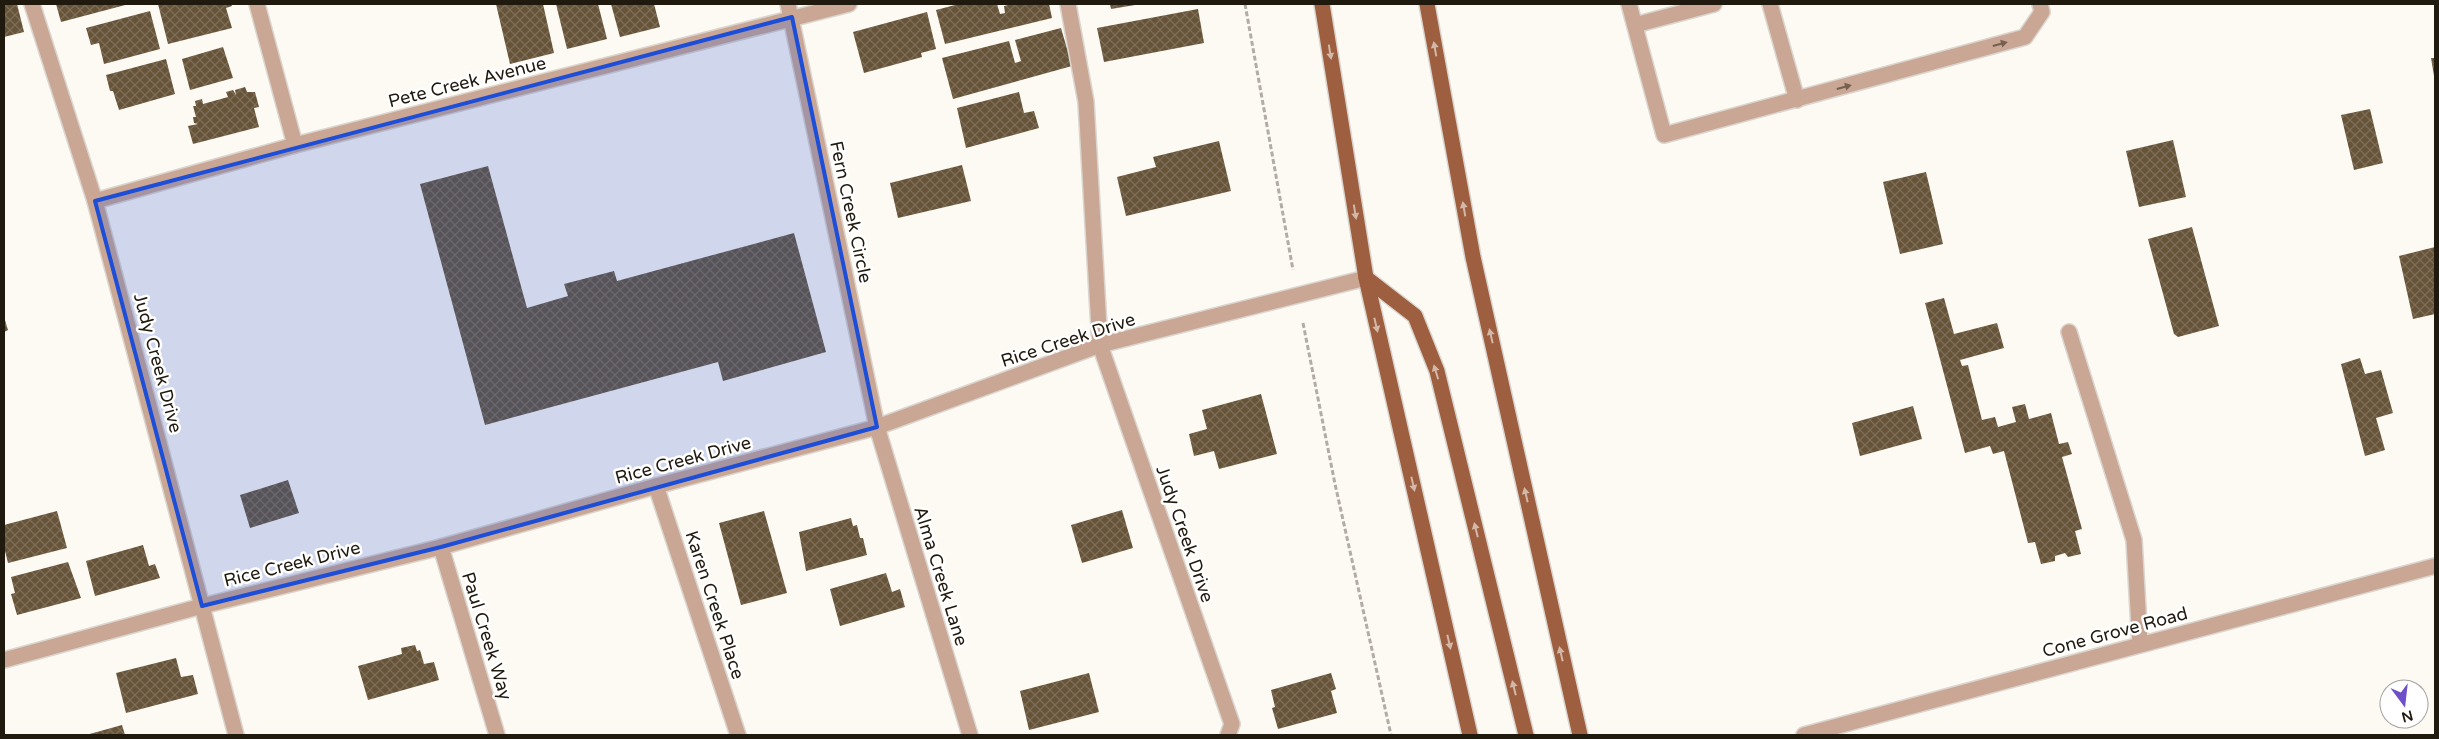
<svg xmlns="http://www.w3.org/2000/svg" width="2439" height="739" font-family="'Varela Round',sans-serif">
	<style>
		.building { fill: url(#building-cross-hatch) }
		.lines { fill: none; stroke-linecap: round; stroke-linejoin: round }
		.minor-casing { stroke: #dad5ce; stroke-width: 18 }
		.major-casing { stroke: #dad5ce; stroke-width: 18 }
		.path { stroke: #b1aca4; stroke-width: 3; stroke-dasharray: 5 2.5; stroke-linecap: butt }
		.minor { stroke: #caa694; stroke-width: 15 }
		.major { stroke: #9d5f3f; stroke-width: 15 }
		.oneway { fill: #756051 }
		.oneway2 { fill: #d3b7a9 }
		.marked { fill: #1d4ed8; fill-opacity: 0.2; stroke: #1d4ed8; stroke-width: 4; stroke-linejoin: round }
		.labels { text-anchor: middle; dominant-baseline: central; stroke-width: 5; stroke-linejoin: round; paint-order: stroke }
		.street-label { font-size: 18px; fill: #20190e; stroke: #fff }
	</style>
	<defs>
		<pattern id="building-cross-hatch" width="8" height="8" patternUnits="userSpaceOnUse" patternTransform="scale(1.25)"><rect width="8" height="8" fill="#675438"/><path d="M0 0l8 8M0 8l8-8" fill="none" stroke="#7c6e58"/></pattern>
	</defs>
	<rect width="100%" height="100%" fill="#fdf9f3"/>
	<!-- building -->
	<g class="building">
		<polygon points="4,4 17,4 24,32 4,37"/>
		<polygon points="56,4 129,4 61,22"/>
		<polygon points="158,4 231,4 232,6 226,8 232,28 168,44"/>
		<polygon points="496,4 543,4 554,53 510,64"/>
		<polygon points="556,4 598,4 607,39 567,49"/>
		<polygon points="611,4 654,4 660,27 620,37"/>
		<polygon points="959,4 997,4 1000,14 1005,13 1004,6 1012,4 1049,4 1052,18 945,44 936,10"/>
		<polygon points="1110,4 1135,4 1135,5 1111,9"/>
		<polygon points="1198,9 1204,43 1104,62 1097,28"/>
		<polygon points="150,11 160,49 104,64 99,43 91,45 86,28"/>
		<polygon points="927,12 936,49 921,53 922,57 864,73 853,32"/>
		<polygon points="1061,28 1072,66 953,99 942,58 1009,41 1015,63 1021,61 1015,40"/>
		<polygon points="223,47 233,78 190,90 182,59"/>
		<polygon points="2431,58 2435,58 2435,75 2434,76"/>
		<polygon points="166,59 175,94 119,110 113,91 110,91 106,75"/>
		<polygon points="245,87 247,92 255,92 259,107 254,108 259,127 193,144 188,126 198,124 194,123 193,117 196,117 193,106 196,106 195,101 202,99 203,104 228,97 226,92 233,90 236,95 235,90"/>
		<polygon points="1019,92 1024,113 1034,111 1039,128 966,148 957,108"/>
		<polygon points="2370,109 2383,163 2354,170 2341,115"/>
		<polygon points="2173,140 2186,197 2139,207 2126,151"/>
		<polygon points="1219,141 1231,191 1126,216 1117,177 1156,167 1153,157"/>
		<polygon points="962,165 971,201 898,218 890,183"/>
		<polygon points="488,166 527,308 568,296 564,284 614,271 617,281 794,233 826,352 723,381 718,362 485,425 420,184"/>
		<polygon points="1926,172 1943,244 1900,254 1883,182"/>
		<polygon points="2192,227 2219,326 2178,337 2174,334 2148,239"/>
		<polygon points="2435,247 2435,314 2413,319 2399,256"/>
		<polygon points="1944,298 1954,334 1997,323 2004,348 1960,360 1962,366 1968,365 1982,420 1995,417 1998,427 2016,422 2012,407 2025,404 2029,419 2051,413 2059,444 2068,442 2072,454 2062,457 2082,529 2075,531 2081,554 2068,557 2065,553 2055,556 2055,561 2041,564 2035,542 2028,543 2004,451 1993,454 1990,446 1965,453 1925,303"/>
		<polygon points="4,317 8,330 4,332"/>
		<polygon points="2360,358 2365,374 2381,370 2393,413 2376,418 2385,450 2365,456 2341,364"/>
		<polygon points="1261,394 1277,454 1219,469 1214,451 1194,456 1189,434 1207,429 1202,410"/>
		<polygon points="1913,406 1922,439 1860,456 1852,423"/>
		<polygon points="288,480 299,513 250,528 240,495"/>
		<polygon points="1122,510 1133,548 1082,563 1071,525"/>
		<polygon points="57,511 67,548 8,563 4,547 4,525"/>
		<polygon points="764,511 787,593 741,605 719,523"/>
		<polygon points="851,518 853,526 857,525 860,538 863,538 867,555 806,571 799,532"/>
		<polygon points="143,545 149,566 155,564 160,578 95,596 86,561"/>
		<polygon points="68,562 81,598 17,615 11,594 15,593 11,577"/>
		<polygon points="886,573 892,592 900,589 905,607 840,626 830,589"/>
		<polygon points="415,645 417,651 420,650 424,664 434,662 439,680 368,700 358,666 402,654 401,648"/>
		<polygon points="176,658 181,677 193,675 198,694 126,713 116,673"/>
		<polygon points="1089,673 1099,712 1029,730 1020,691"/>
		<polygon points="1331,673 1336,689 1331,691 1337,713 1278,729 1272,708 1275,707 1271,690"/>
		<polygon points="122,725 125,735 86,735"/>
	</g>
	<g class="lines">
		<defs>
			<g id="minor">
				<polyline points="32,4 95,201 236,735"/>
				<polyline points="257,4 295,145"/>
				<polyline points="788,4 877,427 970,735"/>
				<polyline points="1068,4 1086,102 1100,345 1232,724 1228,735"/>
				<polyline points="1629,4 1664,135 2025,37 2042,12 2040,4"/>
				<polyline points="1770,4 1797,100"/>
				<polyline points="1635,25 1714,4"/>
				<polyline points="95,201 295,145 849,4"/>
				<polyline points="2069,332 2134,540 2140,644"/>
				<polyline points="656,486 738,735"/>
				<polyline points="441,547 497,735"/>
				<polyline points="4,660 202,606 441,547 656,486 877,427 1100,345 1366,278"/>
				<polyline points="1804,735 2435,566"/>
			</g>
			<g id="major">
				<polyline points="1322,4 1366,278 1470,735"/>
				<polyline points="1427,4 1473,257 1580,735"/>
				<polyline points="1366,278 1415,316 1437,371 1526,735"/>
			</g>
		</defs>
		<!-- minor casing -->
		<use href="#minor" class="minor-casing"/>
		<!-- major casing -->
		<use href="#major" class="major-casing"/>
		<!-- path -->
		<g class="path">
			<polyline points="1245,4 1293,270"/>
			<polyline points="1303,323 1335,484 1391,735"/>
		</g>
		<!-- minor -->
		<use href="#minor" class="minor"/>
		<!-- major -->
		<use href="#major" class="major"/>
	</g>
	<!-- one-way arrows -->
	<defs><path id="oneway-solid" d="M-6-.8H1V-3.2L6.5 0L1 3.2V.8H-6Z" transform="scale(1.25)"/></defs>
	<g class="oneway">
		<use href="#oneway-solid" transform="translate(2000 44) rotate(-15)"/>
		<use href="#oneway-solid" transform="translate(1844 87) rotate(-15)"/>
	</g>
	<g class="oneway2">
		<use href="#oneway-solid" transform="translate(1435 49) rotate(-100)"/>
		<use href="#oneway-solid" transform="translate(1330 52) rotate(81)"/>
		<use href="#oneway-solid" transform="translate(1464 209) rotate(-100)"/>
		<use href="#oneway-solid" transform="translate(1355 212) rotate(81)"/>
		<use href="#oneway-solid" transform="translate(1376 325) rotate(77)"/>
		<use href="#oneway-solid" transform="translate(1491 336) rotate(-103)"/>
		<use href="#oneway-solid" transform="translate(1436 372) rotate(-107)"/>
		<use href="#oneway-solid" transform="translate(1413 484) rotate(77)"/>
		<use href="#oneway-solid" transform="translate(1526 495) rotate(-103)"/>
		<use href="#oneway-solid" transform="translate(1476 530) rotate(-104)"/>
		<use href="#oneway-solid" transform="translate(1449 642) rotate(77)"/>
		<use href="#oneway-solid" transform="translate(1561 654) rotate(-103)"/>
		<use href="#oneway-solid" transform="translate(1514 688) rotate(-104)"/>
	</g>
	<!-- marked area -->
	<path class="marked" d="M792,17L877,427L441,547L202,606L95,201Z"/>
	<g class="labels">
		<!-- street labels -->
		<g class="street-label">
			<text transform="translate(467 82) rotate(-14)">Pete Creek Avenue</text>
			<text transform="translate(851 212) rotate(78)">Fern Creek Circle</text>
			<text transform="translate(1068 340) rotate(-18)">Rice Creek Drive</text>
			<text transform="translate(158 363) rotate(75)">Judy Creek Drive</text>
			<text transform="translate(683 460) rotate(-15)">Rice Creek Drive</text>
			<text transform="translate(1185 534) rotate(71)">Judy Creek Drive</text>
			<text transform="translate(292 564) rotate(-14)">Rice Creek Drive</text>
			<text transform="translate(941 576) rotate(73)">Alma Creek Lane</text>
			<text transform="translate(715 605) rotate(72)">Karen Creek Place</text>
			<text transform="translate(2115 632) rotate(-15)">Cone Grove Road</text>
			<text transform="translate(487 636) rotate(73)">Paul Creek Way</text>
		</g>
	</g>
	<!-- border -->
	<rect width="2439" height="739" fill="none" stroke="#20190e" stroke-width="10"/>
	<!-- north arrow -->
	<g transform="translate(2404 704) rotate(165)"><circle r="24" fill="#ffffff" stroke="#a6a39f"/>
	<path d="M0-4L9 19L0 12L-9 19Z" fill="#6f4fc9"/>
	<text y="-8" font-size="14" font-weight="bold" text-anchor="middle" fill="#20190e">N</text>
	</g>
</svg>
